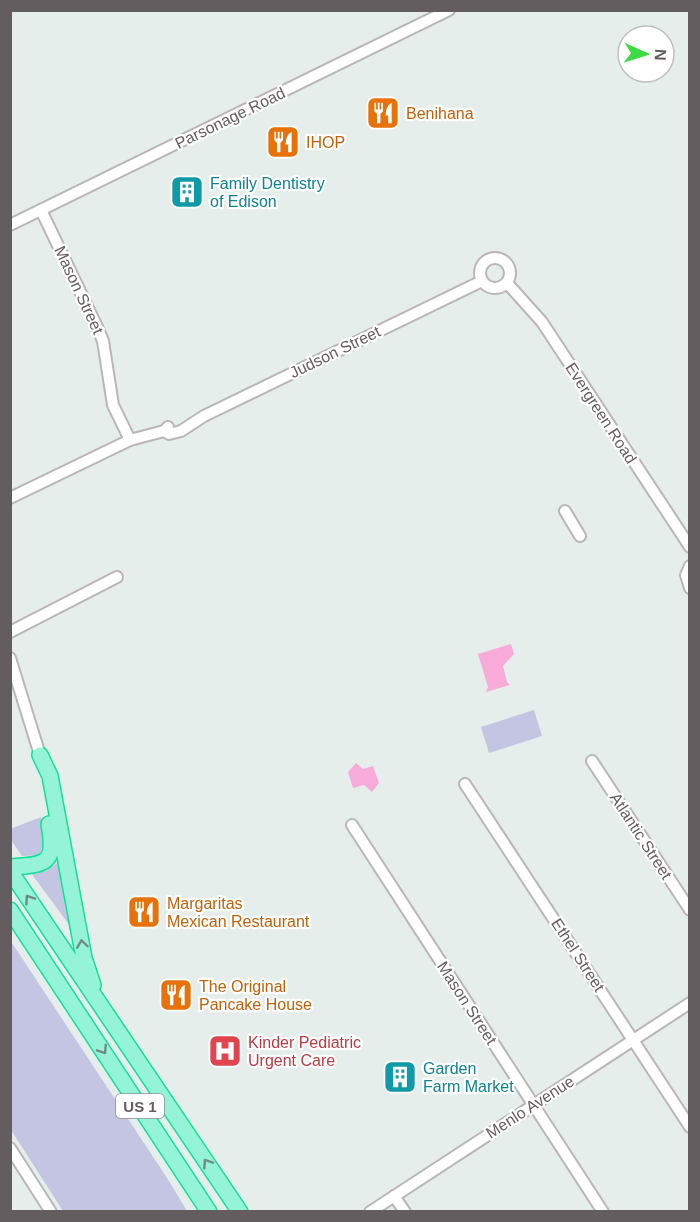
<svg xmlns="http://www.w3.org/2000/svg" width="700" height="1222" font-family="Helvetica,sans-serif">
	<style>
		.green { fill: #c3c5e3 }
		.water { fill: #f8abd9 }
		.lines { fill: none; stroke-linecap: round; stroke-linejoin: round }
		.minor-casing { stroke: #bbb5b7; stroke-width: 14 }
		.highway-casing { stroke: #12e097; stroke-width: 18 }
		.minor { stroke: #fff; stroke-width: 10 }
		.highway { stroke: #95f4d8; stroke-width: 15 }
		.oneway { stroke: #738a84 }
		.labels { text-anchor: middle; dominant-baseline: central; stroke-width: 4.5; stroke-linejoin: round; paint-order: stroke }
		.shield { fill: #fff; stroke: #928e90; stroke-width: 1.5 }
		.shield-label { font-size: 15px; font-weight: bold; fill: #645d60 }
		.food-label { font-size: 16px; fill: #c56008; stroke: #fff; text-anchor: start }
		.street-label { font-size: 16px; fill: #645d60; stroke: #fff }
		.culture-label { font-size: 16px; fill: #0d838f; stroke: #fff; text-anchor: start }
		.health-label { font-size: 16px; fill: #be3a42; stroke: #fff; text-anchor: start }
	</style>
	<rect width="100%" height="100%" fill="#e5eeeb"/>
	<!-- green -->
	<g class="green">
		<polygon points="534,710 542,736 489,753 481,727"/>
		<polygon points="41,817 45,841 39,855 22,856 11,840 10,829"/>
		<polygon points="60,861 73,930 31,873 46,871"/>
		<polygon points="10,940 169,1181 187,1211 63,1211 11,1130"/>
	</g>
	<!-- water -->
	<g class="water">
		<polygon points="511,644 514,654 503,666 507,682 510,685 486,692 488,687 478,654"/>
		<polygon points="356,763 363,769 373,766 379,783 372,792 364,785 353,788 348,772"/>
	</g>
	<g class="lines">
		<defs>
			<g id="minor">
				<polyline points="41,210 98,329 103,341 113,405 130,440"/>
				<polyline points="10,225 449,10"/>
				<circle cx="495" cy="273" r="15"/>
				<polyline points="507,283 542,322 690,547"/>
				<polyline points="164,431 169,434 181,431 204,416 482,281"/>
				<polyline points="10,498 130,440 164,431 168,427"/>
				<polyline points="565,511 580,536"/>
				<polyline points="690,566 686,575 690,588"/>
				<polyline points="10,632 117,577"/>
				<polyline points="10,658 40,755"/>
				<polyline points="592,761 690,910"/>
				<polyline points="465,784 690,1127"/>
				<polyline points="352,825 603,1212"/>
				<polyline points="10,1148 51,1212"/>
				<polyline points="394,1196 405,1212"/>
				<polyline points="370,1212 690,1003"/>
			</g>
			<g id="highway">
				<polyline points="40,755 50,776 84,958 93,985"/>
				<path d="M10,867C48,865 56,863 49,824"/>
				<polyline points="10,871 240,1212"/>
				<polyline points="10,910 209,1212"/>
			</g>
		</defs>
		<!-- minor casing -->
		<use href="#minor" class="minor-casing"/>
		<!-- highway casing -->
		<use href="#highway" class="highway-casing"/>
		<!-- minor -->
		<use href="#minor" class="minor"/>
		<!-- highway -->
		<use href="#highway" class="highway"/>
	</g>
	<!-- one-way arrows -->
	<defs><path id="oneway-chevron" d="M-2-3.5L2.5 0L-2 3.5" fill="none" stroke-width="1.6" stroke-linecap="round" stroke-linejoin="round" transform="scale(1.5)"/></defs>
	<g class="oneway">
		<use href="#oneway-chevron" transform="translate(29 899) rotate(-124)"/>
		<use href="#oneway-chevron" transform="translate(82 944) rotate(-98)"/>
		<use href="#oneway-chevron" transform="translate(103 1050) rotate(57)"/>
		<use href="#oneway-chevron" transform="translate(207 1163) rotate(-124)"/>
	</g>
	<!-- icons -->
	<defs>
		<symbol id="restaurant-square" viewBox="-11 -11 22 22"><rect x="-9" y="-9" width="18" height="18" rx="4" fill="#e8710a" stroke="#fff"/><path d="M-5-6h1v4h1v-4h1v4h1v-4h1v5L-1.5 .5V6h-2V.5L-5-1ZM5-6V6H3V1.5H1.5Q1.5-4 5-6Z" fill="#fff"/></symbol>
		<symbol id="building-square" viewBox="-11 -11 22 22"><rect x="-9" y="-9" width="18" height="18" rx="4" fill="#0f9aa8" stroke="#fff"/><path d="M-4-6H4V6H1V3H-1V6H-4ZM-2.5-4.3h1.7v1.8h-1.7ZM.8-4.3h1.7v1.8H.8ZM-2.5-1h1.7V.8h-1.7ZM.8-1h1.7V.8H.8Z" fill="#fff"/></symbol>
		<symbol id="hospital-square" viewBox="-11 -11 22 22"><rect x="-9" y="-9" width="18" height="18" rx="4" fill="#e0444e" stroke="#fff"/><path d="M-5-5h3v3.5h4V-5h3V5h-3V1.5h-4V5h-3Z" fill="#fff"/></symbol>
	</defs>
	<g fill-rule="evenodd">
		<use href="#restaurant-square" x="364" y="94" width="38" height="38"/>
		<use href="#restaurant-square" x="264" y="123" width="38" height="38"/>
		<use href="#building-square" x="168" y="173" width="38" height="38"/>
		<use href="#restaurant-square" x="125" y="893" width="38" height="38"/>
		<use href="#restaurant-square" x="157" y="976" width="38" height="38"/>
		<use href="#hospital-square" x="206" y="1032" width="38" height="38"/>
		<use href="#building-square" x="381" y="1058" width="38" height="38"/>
	</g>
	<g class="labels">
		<!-- shield labels -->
		<rect class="shield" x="116" y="1094" width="48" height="24" rx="4.5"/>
		<g class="shield-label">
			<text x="140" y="1106">US 1</text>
		</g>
		<!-- food labels -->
		<g class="food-label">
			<text x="406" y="113">Benihana</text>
			<text x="306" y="142">IHOP</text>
			<text x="167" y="903">Margaritas<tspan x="167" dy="18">Mexican Restaurant</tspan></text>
			<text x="199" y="986">The Original<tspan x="199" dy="18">Pancake House</tspan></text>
		</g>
		<!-- street labels -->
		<g class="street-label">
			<text transform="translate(230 118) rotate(-26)">Parsonage Road</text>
			<text transform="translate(79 290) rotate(65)">Mason Street</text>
			<text transform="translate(335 352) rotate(-26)">Judson Street</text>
			<text transform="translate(601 413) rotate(57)">Evergreen Road</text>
			<text transform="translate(641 836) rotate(57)">Atlantic Street</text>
			<text transform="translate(578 955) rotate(57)">Ethel Street</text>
			<text transform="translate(467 1003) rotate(57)">Mason Street</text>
			<text transform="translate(530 1107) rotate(-33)">Menlo Avenue</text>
		</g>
		<!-- culture labels -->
		<g class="culture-label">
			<text x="210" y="183">Family Dentistry<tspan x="210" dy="18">of Edison</tspan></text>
			<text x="423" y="1068">Garden<tspan x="423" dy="18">Farm Market</tspan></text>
		</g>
		<!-- health labels -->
		<g class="health-label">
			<text x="248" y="1042">Kinder Pediatric<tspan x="248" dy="18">Urgent Care</tspan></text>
		</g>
	</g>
	<!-- border -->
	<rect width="700" height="1222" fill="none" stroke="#645d60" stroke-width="24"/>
	<!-- north arrow -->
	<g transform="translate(646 54) rotate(93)"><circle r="28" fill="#ffffff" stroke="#c1bebf" stroke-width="1.5"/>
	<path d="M0-4.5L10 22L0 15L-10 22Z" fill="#3ddb43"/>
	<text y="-9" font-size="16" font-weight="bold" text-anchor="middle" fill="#645d60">N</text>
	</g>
</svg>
